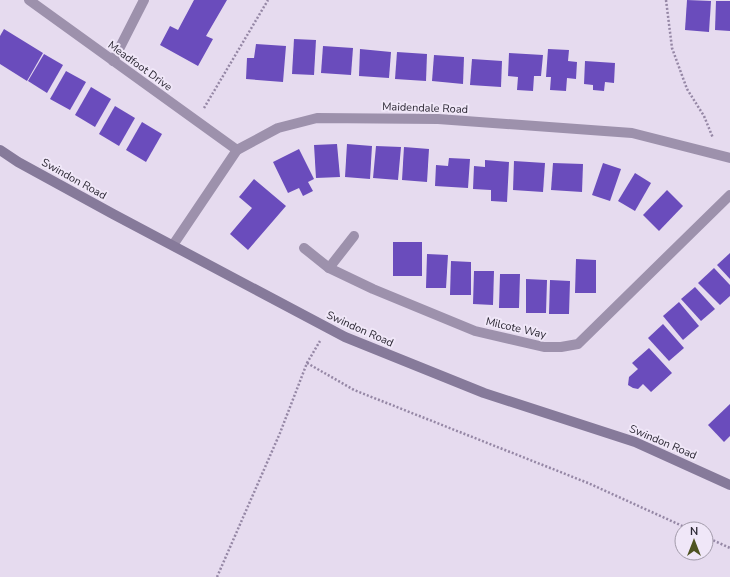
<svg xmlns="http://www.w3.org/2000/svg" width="730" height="577" font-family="'Nunito Sans',sans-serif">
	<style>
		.building { fill: #6a4cbc }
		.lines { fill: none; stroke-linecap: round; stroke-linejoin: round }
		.path { stroke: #9587a5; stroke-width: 2.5; stroke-dasharray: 2 2; stroke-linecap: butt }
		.minor { stroke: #9d91ac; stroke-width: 10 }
		.secondary { stroke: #867a9a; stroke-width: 10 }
		.labels { text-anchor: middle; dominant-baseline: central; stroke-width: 4; stroke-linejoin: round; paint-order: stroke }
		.street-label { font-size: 11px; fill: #2c2834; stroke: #f0e7f8 }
	</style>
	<rect width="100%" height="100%" fill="#e6dbef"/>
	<!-- building -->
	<g class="building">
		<polygon points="194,0 227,0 206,36 213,39 198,66 160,45 170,26 178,30"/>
		<polygon points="687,0 711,1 709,32 685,30"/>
		<polygon points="716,1 730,1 730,31 715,30"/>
		<polygon points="4,29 43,53 27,81 0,64 0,36"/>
		<polygon points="294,39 316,40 314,75 292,74"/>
		<polygon points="256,44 286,46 283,82 246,79 247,58 254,58"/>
		<polygon points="323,46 353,48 351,75 321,73"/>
		<polygon points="360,49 391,52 389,78 359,76"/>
		<polygon points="548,49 569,50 568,61 577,62 576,79 567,78 566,91 550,90 551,77 546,77"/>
		<polygon points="397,52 427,54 426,81 395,79"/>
		<polygon points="509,53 543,55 541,76 534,76 533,91 517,90 518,77 508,76"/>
		<polygon points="44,54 63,65 47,93 28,81"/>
		<polygon points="434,55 464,57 463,84 432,81"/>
		<polygon points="472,59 502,61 501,87 470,85"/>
		<polygon points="585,61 615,63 614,83 605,82 604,91 593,90 593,85 584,84"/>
		<polygon points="66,71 86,82 70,110 50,99"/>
		<polygon points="91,87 111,99 95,127 75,115"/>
		<polygon points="115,106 135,118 119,146 99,134"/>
		<polygon points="142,122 162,134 146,162 126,150"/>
		<polygon points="337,144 340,177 316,178 314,145"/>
		<polygon points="347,144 372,146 370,179 345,177"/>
		<polygon points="376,146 401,147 398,180 373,178"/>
		<polygon points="404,147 429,149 427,182 402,180"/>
		<polygon points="299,149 314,179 308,182 313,191 303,196 299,188 288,193 273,162"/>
		<polygon points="449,158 470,159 468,188 435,186 436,165 448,166"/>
		<polygon points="485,160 509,162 507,202 491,201 491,190 473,189 474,166 485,167"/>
		<polygon points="514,161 545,163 543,192 513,190"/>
		<polygon points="553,163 583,164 582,192 551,190"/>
		<polygon points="603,163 621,169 610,201 592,195"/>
		<polygon points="635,173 651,183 635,211 618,201"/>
		<polygon points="254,179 286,206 248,250 230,234 252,208 239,197"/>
		<polygon points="667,190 683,206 659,231 643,215"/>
		<rect x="393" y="242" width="29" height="34"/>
		<polygon points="730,253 730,279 717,265"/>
		<polygon points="427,254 448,255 446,288 426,288"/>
		<polygon points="576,259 596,260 596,293 575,293"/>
		<polygon points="451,261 471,262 471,295 450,295"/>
		<polygon points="714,268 730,285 730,296 720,305 698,283"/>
		<polygon points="474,271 494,271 493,305 473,304"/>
		<polygon points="500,274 520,274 519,308 499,308"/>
		<polygon points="526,279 547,280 546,313 526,313"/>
		<polygon points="550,280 570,281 569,314 549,314"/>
		<polygon points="695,287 715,309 701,321 681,299"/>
		<polygon points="679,302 699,326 683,340 663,316"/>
		<polygon points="663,324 684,348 669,361 648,338"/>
		<polygon points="649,348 672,373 651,392 643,384 638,389 633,388 628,385 629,377 638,369 632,363"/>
		<polygon points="730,404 730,436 724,442 708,425"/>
	</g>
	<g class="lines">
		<!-- path -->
		<g class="path">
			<polyline points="666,0 672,48 687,89 704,116 713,138"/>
			<polyline points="204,108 268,0"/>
			<polyline points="307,363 354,390 588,483 689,529"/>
			<polyline points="706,537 730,548"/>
			<polyline points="217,577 280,433 307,363 320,341"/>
		</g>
		<!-- minor -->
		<g class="minor">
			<polyline points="29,0 237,150"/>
			<polyline points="113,61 144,0"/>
			<polyline points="173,245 237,150 278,128 317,118 438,119 632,133 730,158"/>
			<polyline points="304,248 329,268 373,289 475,331 544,347 561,347 578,344 730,195"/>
			<polyline points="329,268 354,236"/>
		</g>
		<!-- secondary -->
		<polyline class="secondary" points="0,150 18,162 113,214 345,337 484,393 635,442 730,485"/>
	</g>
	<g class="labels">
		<!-- street labels -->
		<g class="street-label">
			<text transform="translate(140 66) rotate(36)">Meadfoot Drive</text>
			<text transform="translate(425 108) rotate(2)">Maidendale Road</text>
			<text transform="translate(74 179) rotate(29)">Swindon Road</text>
			<text transform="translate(516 328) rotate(13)">Milcote Way</text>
			<text transform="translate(360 329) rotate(24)">Swindon Road</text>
			<text transform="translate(663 442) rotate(23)">Swindon Road</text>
		</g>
	</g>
	<!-- north arrow -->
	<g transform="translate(694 541)"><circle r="19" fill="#f0e7f8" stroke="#a29baa"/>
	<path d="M0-3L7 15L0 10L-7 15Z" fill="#4e5221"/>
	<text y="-6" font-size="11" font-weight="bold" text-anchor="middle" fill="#2c2834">N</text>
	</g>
</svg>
